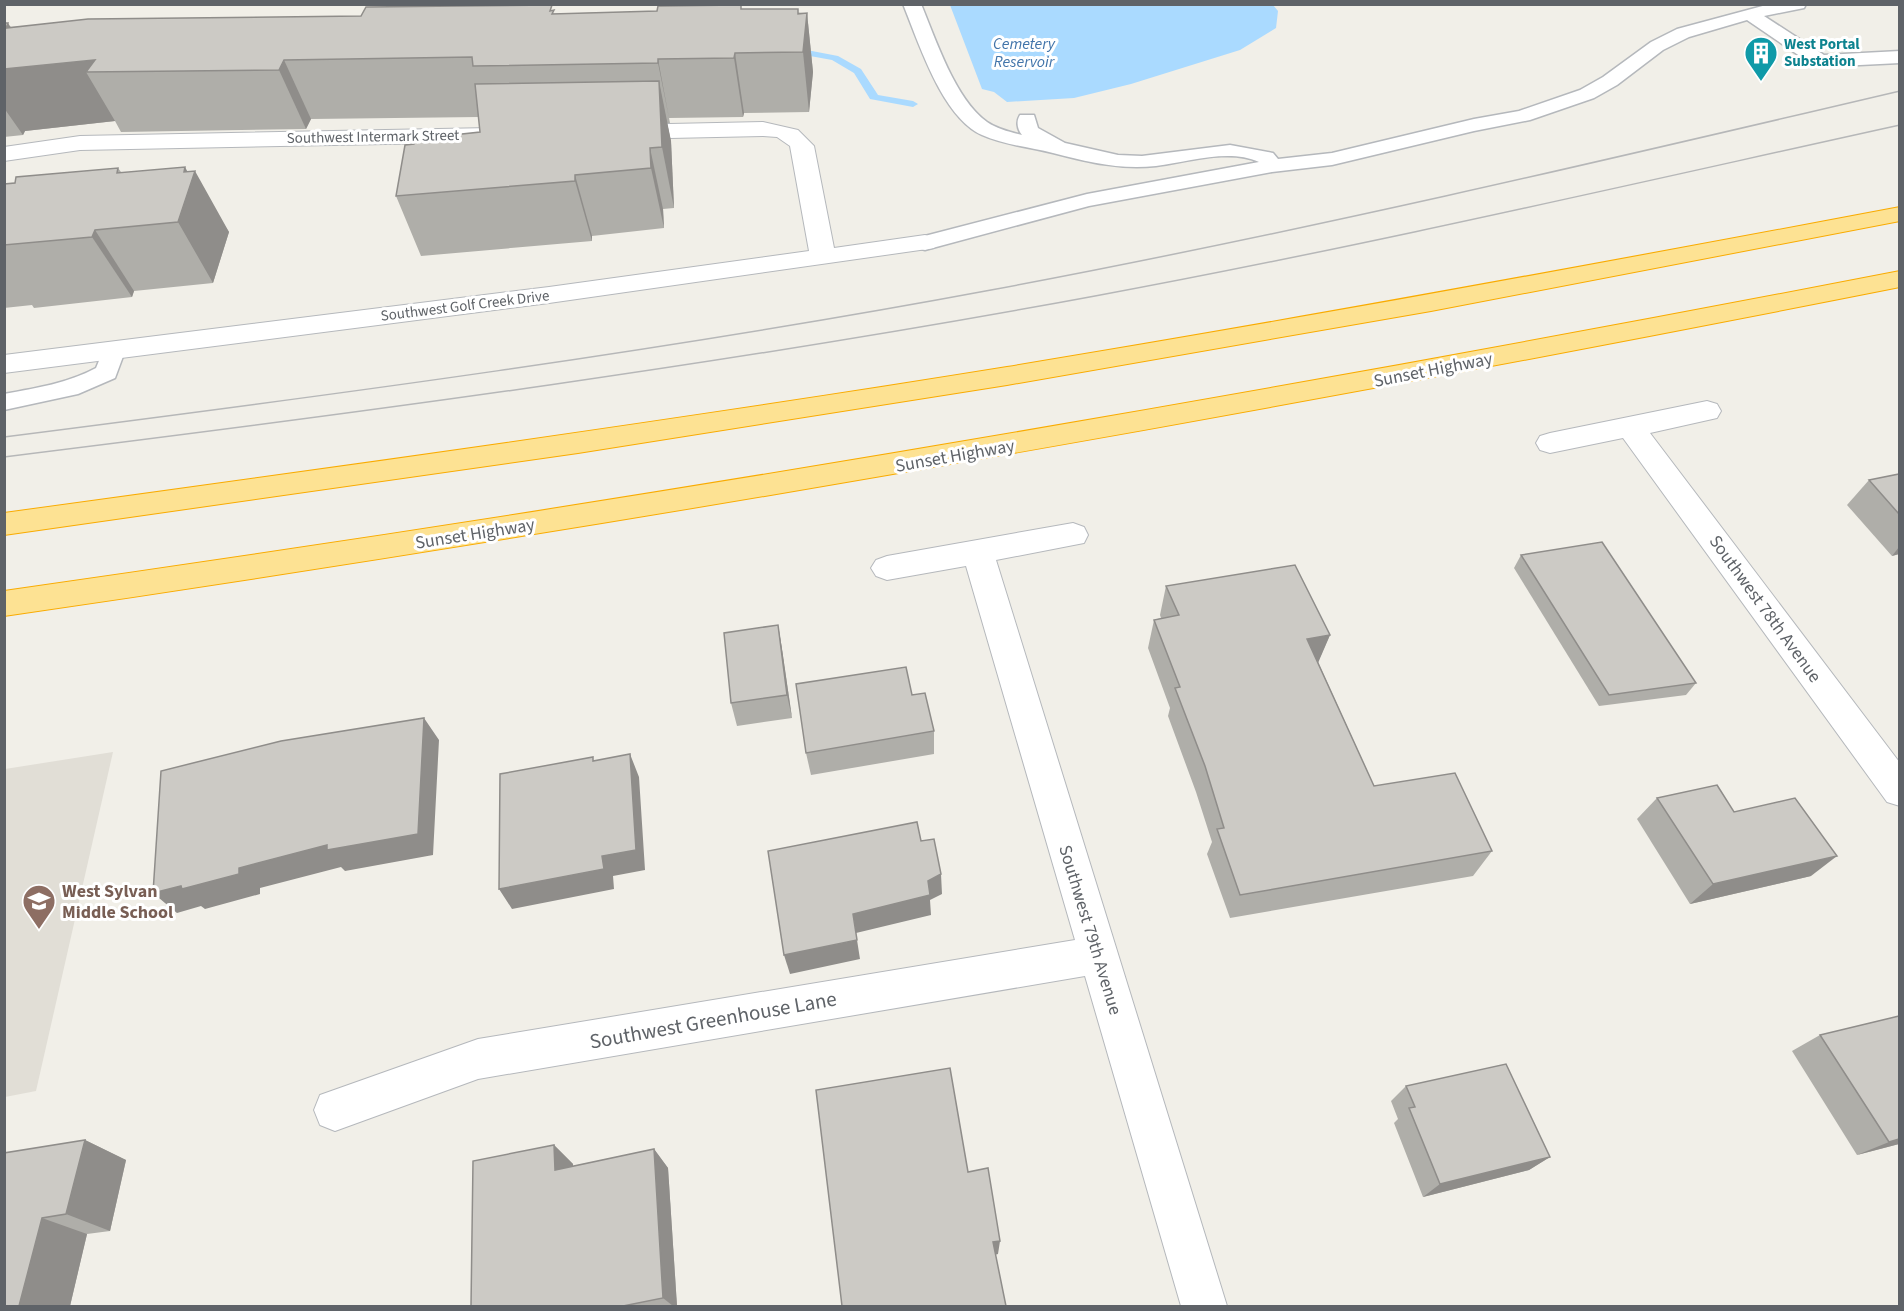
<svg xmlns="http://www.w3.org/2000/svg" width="1904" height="1311" font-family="'Source Sans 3',sans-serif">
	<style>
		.education { fill: #e1ded6 }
		.water { fill: #aadaff }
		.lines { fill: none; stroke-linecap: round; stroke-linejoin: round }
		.stream { fill: #aadaff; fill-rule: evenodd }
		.service-casing { stroke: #b5b8bc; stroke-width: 3 }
		.minor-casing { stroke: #b5b8bc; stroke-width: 2 }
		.motorway-casing { stroke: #f9ab00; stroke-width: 2 }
		.service { fill: #fff; fill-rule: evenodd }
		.minor { fill: #fff; fill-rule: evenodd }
		.motorway { fill: #fde293; fill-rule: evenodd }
		.tram { stroke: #b6b7b8; stroke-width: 1.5 }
		.wall { fill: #afaea9 }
		.shaded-wall { fill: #8f8d8a }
		.building { fill: #cccac5; stroke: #8f8d8a; stroke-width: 1.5 }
		.labels { text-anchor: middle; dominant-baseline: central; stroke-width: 6; stroke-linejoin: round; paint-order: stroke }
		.far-culture-label { font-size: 15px; font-weight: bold; fill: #0d838f; stroke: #fff; text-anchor: start }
		.far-street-label { font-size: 15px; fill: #5f6368; stroke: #fff }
		.far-water-label { font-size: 16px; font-style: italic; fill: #4174aa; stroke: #fff }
		.street-label { font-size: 18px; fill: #5f6368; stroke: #fff }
		.education-label { font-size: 18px; font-weight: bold; fill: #785e54; stroke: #fff; text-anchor: start }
		.near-street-label { font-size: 21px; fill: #5f6368; stroke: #fff }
	</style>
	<rect width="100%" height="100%" fill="#f1efe8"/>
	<!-- education -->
	<polygon class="education" points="113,752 36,1091 5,1097 5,769"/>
	<!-- water -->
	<polygon class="water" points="1273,5 1278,11 1276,28 1240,50 1131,84 1074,98 1007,102 994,92 982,89 950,5"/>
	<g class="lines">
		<!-- stream -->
		<polygon class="stream" points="791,47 838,56 861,69 878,95 913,101 918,104 913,107 870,99 854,73 832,60 788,52 786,50"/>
		<defs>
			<g id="service">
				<path d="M903,4H921C936,40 955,99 987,122C997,129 1010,132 1022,135C1017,129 1016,121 1020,115H1034L1038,128L1065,143L1118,155L1142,156L1230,145L1273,153L1278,159L1332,153L1474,119L1519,111L1580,90L1603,77L1651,42L1677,29L1770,4H1806L1804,8L1764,16L1824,55L1900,51V63L1820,67L1813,65L1747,20L1689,37L1663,50L1617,85L1594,98L1530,120L1474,131L1332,165L1272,172L1089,206L925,250L917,248L914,243L917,238L1087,194L1259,162C1229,148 1188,162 1156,166C1120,170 1088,162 1053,153C1030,147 1004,145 982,135C942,117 919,43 903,4Z"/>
				<path d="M113,343L121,346L125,351L115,378L78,394L4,410V394C37,388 68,383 96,368L105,346Z"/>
			</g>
			<g id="minor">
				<polygon points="763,122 798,130 814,146 834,248 925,235 934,238 937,243 934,248 549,303 4,373 4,355 549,287 809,251 790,146 777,137 763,136 623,139 615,137 612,132 615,127 623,125"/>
				<polygon points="491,128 499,130 502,135 499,140 491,142 80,150 4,161 4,147 80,136"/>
				<polygon points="1707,401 1717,404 1721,411 1717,418 1650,433 1900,763 1900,806 1887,802 1623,438 1550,453 1540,450 1536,443 1540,436 1550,433"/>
				<polygon points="1073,523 1084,527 1088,535 1084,543 996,560 1227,1306 1181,1306 1085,976 478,1079 335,1131 320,1125 314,1110 320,1095 478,1039 1075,940 966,566 887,580 876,576 871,568 876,560 887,556"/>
			</g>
			<g id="motorway">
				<path d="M1900,207V221L1431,311L1007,385L578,453L4,535V513C339,467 674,421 1007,367C1305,318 1603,263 1900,207Z"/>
				<path d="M1900,271V287C1270,412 639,523 4,616V591C639,501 1270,393 1900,271Z"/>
			</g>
		</defs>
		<!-- service casing -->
		<use href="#service" class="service-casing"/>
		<!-- minor casing -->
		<use href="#minor" class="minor-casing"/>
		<!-- motorway casing -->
		<use href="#motorway" class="motorway-casing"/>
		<!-- service -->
		<use href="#service" class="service"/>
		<!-- minor -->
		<use href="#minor" class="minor"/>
		<!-- motorway -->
		<use href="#motorway" class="motorway"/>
		<!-- tram -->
		<g class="tram">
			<path d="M4,437C334,395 664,351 991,290C1296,233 1598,162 1900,91"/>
			<path d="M4,457C369,412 734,363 1095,296C1365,246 1632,184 1900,125"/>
		</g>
	</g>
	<!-- wall -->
	<g class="wall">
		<polygon points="742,9 807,13 813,72 809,112 744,113 743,117 669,118 670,123 667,123 671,141 674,208 663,209 664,228 592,236 592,241 421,256 396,196 414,144 480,132 479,117 311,119 306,129 121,132 115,121 25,131 23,135 4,137 4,23 11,27"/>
		<polygon points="118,168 121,172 188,172 229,232 213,283 134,291 132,297 34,308 32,305 4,308 4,184"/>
		<polygon points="1899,474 1899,554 1892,556 1847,505 1869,480"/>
		<polygon points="1521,555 1696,683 1686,695 1599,706 1514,568"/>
		<polygon points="1166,586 1330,635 1318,662 1374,786 1492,851 1473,876 1230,918 1207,854 1212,842 1196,792 1168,716 1170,708 1148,648 1154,620 1161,618 1160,615"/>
		<polygon points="778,625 782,649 792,718 737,726 731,703"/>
		<polygon points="912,695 934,731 934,754 811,775 806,753"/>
		<polygon points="1657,798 1734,812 1811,876 1690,904 1637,819"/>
		<polygon points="1899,1016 1899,1144 1857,1155 1792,1051 1820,1035"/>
		<polygon points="1406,1086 1550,1157 1529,1170 1423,1197 1394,1123 1398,1119 1391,1101"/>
		<polygon points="85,1140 126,1160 110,1231 87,1234 70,1306 4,1306 4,1153"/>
		<polygon points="554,1145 573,1164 573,1166 654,1149 668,1168 677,1306 471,1306"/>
	</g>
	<!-- shaded-wall -->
	<g class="shaded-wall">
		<polygon points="807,13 813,72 809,112 803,52"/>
		<polygon points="8,23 35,66 95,60 86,72 115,121 25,131 23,135 4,108 6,28"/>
		<polygon points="735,53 744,113 743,117 734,58"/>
		<polygon points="658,59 669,118 670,123 658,63"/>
		<polygon points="284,60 311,119 306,129 279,70"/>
		<polygon points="659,81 671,141 674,208 662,147"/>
		<polygon points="650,148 663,209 664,228 651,168"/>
		<polygon points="185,167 192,180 195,171 229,232 213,283 178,222"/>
		<polygon points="575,175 592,236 592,241 575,181"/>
		<polygon points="95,230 134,291 132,297 92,237"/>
		<polygon points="1899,547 1899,554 1892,556"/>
		<polygon points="778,625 782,649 792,718 787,695"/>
		<polygon points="1330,635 1318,663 1307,639"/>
		<polygon points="424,718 439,740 433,855 345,871 341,867 260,888 260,894 205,909 201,906 177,913 153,893 239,868"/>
		<polygon points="630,754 639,777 645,870 613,876 614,889 512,909 499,889 602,856"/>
		<polygon points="1837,856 1811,876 1690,904 1713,884"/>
		<polygon points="941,874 942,894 930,900 931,915 856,933 853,914 928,881"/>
		<polygon points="857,940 860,959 790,974 784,955"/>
		<polygon points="1899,1139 1899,1144 1857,1155 1889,1142"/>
		<polygon points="85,1140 126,1160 110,1231 66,1214"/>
		<polygon points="554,1145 573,1164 574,1188 555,1170"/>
		<polygon points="654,1149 668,1168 677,1306 673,1306 663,1298"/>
		<polygon points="1550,1157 1529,1170 1423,1197 1440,1184"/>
		<polygon points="42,1218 87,1234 70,1306 19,1306"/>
		<polygon points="1000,1241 998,1254 991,1256 993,1242"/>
	</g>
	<!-- building -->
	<g class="building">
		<polygon points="552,5 550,11 554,10 552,14 657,11 658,6 741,5 741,9 798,9 798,14 807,13 803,52 735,53 734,58 658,59 658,63 473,66 472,57 284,60 279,70 86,72 95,60 4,69 4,23 8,23 6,28 88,19 361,16 366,7"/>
		<polygon points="659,81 662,147 650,148 651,168 575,175 575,181 396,196 405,145 414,144 416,139 480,132 475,84"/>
		<polygon points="185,167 184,172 195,171 178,222 95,230 92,237 4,245 4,184 15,183 16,177 118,168 117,173"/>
		<polygon points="1899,474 1899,514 1869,480"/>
		<polygon points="1602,542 1696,683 1609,695 1521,555"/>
		<polygon points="1295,565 1330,635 1307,639 1374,786 1455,773 1492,851 1240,895 1217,829 1224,828 1205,766 1175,688 1180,687 1154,620 1179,615 1166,586"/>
		<polygon points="778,625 787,695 731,703 724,633"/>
		<polygon points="906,667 912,695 925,693 934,731 806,753 796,684"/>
		<polygon points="424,718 418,834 327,850 327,845 239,868 239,874 182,889 181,886 153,893 161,771 281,741"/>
		<polygon points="630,754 636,850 602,856 604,869 499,889 500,774 593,757 593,761"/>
		<polygon points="1717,785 1734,812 1795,798 1837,856 1713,884 1657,798"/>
		<polygon points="917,822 921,841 934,839 941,874 928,881 930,895 853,914 857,940 784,955 768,851"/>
		<polygon points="1899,1016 1899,1139 1889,1142 1820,1035"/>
		<polygon points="1506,1064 1550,1157 1440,1184 1409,1108 1415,1107 1406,1086"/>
		<polygon points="950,1068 968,1172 988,1168 1000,1241 993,1242 1006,1306 842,1306 816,1090"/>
		<polygon points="85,1140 66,1214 42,1218 19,1306 4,1306 4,1153"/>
		<polygon points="554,1145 555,1170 654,1149 663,1298 623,1306 471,1306 473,1161"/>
	</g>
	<!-- icons -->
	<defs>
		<symbol id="building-pin" viewBox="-11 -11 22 30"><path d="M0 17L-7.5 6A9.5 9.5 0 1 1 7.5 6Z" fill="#0f9aa8" stroke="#fff"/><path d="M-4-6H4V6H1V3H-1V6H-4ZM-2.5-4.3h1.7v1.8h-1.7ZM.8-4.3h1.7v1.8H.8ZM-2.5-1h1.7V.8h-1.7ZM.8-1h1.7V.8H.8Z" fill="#fff"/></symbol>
		<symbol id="school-pin" viewBox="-11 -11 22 30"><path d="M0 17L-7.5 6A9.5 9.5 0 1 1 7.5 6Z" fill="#8d6e63" stroke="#fff"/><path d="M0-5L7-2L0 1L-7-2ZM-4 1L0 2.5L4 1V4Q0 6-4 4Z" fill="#fff"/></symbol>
	</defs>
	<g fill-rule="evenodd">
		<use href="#building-pin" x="1742" y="34" width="38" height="52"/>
		<use href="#school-pin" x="20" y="882" width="38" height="52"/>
	</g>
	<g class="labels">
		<!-- far-culture labels -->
		<g class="far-culture-label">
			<text x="1784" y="44">West Portal<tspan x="1784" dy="17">Substation</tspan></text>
		</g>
		<!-- far-street labels -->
		<g class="far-street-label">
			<text transform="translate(373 137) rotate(-1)">Southwest Intermark Street</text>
			<text transform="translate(465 306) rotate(-7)">Southwest Golf Creek Drive</text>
		</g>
		<!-- far-water labels -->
		<g class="far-water-label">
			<text x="1024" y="44">Cemetery<tspan x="1024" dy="18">Reservoir</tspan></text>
		</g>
		<!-- street labels -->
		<g class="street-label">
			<text transform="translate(1433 370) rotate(-11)">Sunset Highway</text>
			<text transform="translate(955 456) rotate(-10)">Sunset Highway</text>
			<text transform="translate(475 534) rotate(-9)">Sunset Highway</text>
			<text transform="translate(1765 609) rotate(54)">Southwest 78th Avenue</text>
			<text transform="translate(1090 930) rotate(73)">Southwest 79th Avenue</text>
		</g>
		<!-- education labels -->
		<g class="education-label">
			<text x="62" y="891">West Sylvan<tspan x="62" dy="21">Middle School</tspan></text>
		</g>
		<!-- near-street labels -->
		<g class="near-street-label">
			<text transform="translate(713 1020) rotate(-10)">Southwest Greenhouse Lane</text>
		</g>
	</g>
	<!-- border -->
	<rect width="1904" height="1311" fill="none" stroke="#5f6368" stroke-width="12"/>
</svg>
